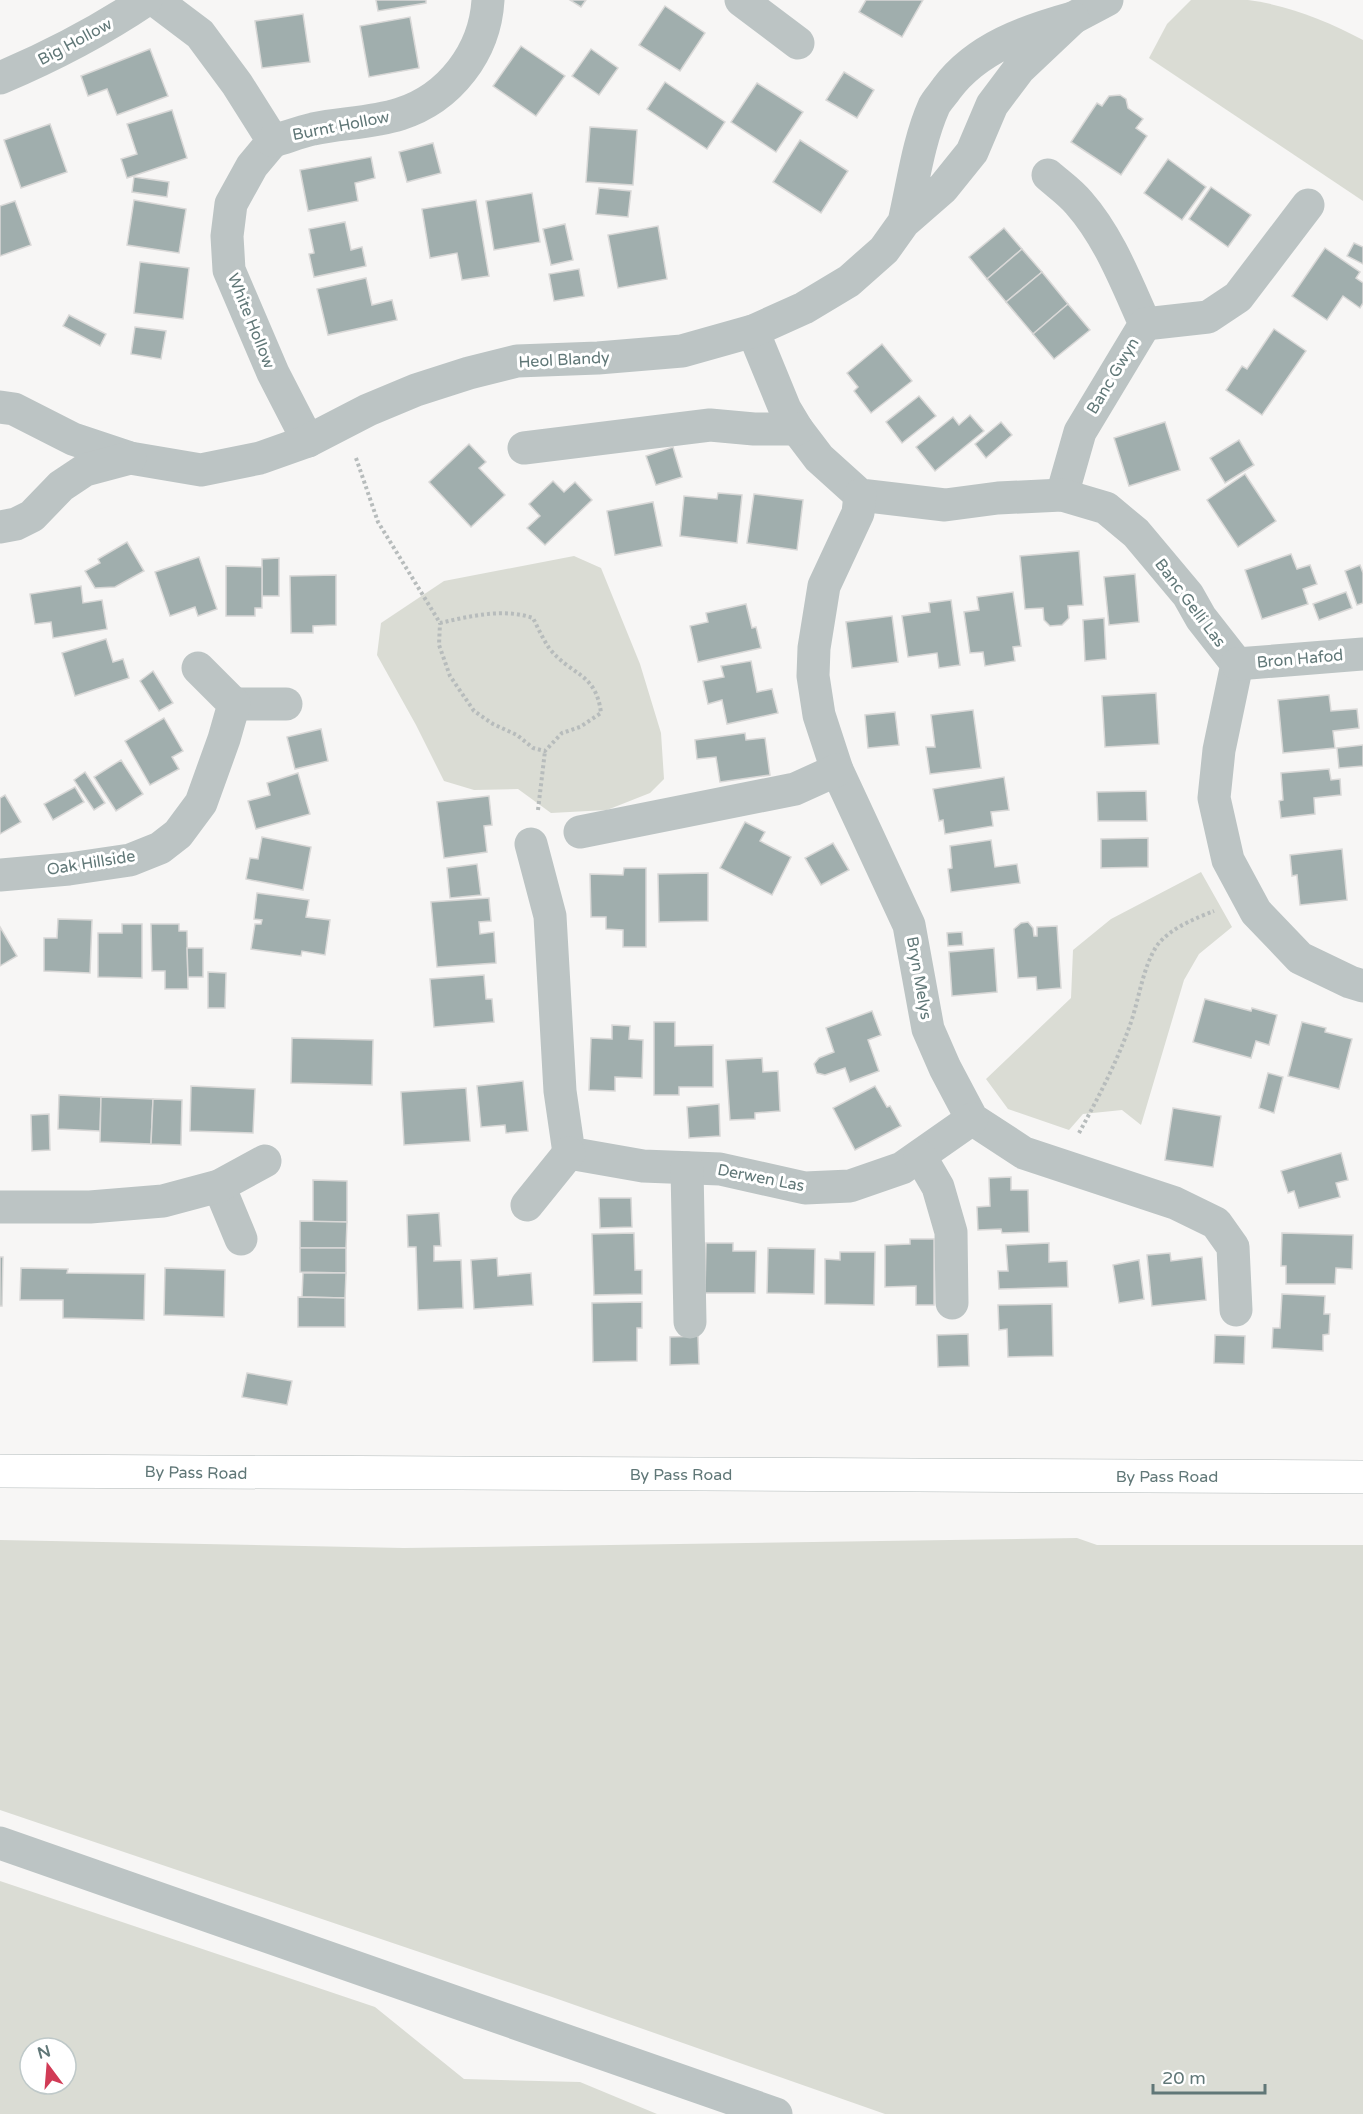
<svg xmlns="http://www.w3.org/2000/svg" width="1363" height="2114" font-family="'Varela Round',sans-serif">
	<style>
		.green { fill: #dadcd4; fill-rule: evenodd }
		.building { fill: #a0aead; stroke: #d9d8d7; stroke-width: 1.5 }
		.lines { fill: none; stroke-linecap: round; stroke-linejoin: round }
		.major-casing { stroke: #b0b8b8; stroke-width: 34 }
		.path { stroke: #b7bcbc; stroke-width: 4; stroke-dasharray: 3 3; stroke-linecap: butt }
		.minor { stroke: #bcc4c4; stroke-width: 33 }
		.major { stroke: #fff; stroke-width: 33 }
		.labels { text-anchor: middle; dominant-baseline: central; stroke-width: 6; stroke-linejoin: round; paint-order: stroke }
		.street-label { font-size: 16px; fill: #607777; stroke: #fff }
	</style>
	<rect width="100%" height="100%" fill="#f7f6f5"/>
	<!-- green -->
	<g class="green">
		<path d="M1191,0C1210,0 1229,0 1248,0C1287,5 1328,21 1363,40V201L1149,58L1167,24Z"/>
		<polygon points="574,556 601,568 640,664 661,733 664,779 650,793 607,810 551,813 518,789 474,790 444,781 416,725 377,655 381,623 444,581"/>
		<polygon points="1201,872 1232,927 1199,954 1184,980 1141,1125 1122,1110 1083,1114 1069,1130 1008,1109 986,1079 1071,998 1073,950 1111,919"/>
		<polygon points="1077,1538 1097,1545 1363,1545 1363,2114 885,2114 552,1997 0,1810 0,1540 404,1548"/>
		<path d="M0,1881L375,2007L464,2079L580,2082L657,2114H0ZM30,2048H66V2084H30Z"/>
	</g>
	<!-- building -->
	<g class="building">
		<polygon points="376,0 426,0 426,3 378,11"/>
		<polygon points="570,0 586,0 581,7"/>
		<polygon points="866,0 923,0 902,37 859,12"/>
		<polygon points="665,6 705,33 680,71 639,45"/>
		<polygon points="303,14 310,62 262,68 255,21"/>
		<polygon points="410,17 419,68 369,77 360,26"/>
		<polygon points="521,46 565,76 536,116 493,86"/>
		<polygon points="150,49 168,96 117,115 107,89 88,96 81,76"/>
		<polygon points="591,49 618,68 599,95 572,76"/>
		<polygon points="844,72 874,90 857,118 826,100"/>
		<polygon points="665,82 725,122 707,149 647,109"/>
		<polygon points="757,83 803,112 776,152 731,122"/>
		<polygon points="1120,95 1126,99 1128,108 1143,119 1136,128 1147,136 1121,175 1071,142 1097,103 1102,106 1109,96"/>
		<polygon points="172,110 187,158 127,178 121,159 137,154 127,124"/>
		<polygon points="50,124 67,172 21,188 4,140"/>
		<polygon points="590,127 637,130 633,185 586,182"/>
		<polygon points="800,140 848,171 821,213 773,182"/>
		<polygon points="433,143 441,173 407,182 399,152"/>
		<polygon points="371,157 375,178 355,183 358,201 308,211 300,170"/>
		<polygon points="1168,159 1206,187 1182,220 1144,193"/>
		<polygon points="134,177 169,182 167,197 132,192"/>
		<polygon points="1211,187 1251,215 1228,247 1189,219"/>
		<polygon points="599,188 631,191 628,217 596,214"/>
		<polygon points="532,193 540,242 494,250 486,201"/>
		<polygon points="134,200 186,209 179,253 127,245"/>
		<polygon points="476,200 489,276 462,280 457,253 430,258 422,209"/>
		<polygon points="15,201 31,245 0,256 0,206"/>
		<polygon points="345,222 351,250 362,247 366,266 314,277 309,254 314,253 309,229"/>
		<polygon points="565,224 573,260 551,265 543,229"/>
		<polygon points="658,226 667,279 618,288 608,235"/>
		<polygon points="1004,228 1022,249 987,279 969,257"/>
		<polygon points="1354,243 1363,247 1363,264 1347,256"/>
		<polygon points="1325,248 1360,272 1356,278 1363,283 1363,303 1360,308 1343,296 1327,320 1292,296"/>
		<polygon points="1022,249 1042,272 1006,302 987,279"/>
		<polygon points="140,262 189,268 183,319 134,313"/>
		<polygon points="579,269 584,296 554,301 549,274"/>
		<polygon points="1042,272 1068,304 1033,334 1006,302"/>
		<polygon points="366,278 372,305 392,300 397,320 328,335 317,289"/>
		<polygon points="1068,304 1090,330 1054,359 1033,334"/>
		<polygon points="69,315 106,334 100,346 63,326"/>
		<polygon points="135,327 166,331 161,359 131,354"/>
		<polygon points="1274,329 1306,351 1262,415 1226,390 1242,366 1247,369"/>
		<polygon points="882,344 912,381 871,413 854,391 858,387 847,373"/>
		<polygon points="919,396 936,416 902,443 886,422"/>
		<polygon points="970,415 984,431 935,471 916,447 953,417 959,425"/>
		<polygon points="1001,422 1012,435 986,458 975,444"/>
		<polygon points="1165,422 1180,470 1129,486 1114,438"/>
		<polygon points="1239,440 1254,465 1225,483 1210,458"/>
		<polygon points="469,444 486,462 479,468 505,495 471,527 429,482"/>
		<polygon points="673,447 682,477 656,485 646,456"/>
		<polygon points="1245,474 1276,521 1238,547 1207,500"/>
		<polygon points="553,481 564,492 575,482 592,500 545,545 527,528 540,516 529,504"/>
		<polygon points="718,493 742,495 737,543 680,536 684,496 717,499"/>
		<polygon points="754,494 803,500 797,550 747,543"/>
		<polygon points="653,502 662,546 615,555 607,511"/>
		<polygon points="127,542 144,571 115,587 95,588 85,571 100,563 98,559"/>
		<polygon points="1079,551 1083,605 1068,606 1069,618 1062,625 1050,626 1044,620 1043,608 1025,609 1020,556"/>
		<polygon points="1291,554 1297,569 1310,565 1317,584 1303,589 1308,604 1262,619 1245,570"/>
		<polygon points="199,557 217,609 198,616 195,607 170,616 155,572"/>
		<polygon points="279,558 279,596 262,596 262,559"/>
		<polygon points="1360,565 1363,573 1363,603 1357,605 1345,571"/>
		<polygon points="226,566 262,567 262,608 255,608 255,616 226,616"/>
		<polygon points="1135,574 1139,622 1109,625 1104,577"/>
		<polygon points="336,575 336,625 313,626 313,633 291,633 290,576"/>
		<polygon points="81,586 83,603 102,600 107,629 53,638 51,622 35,624 30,594"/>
		<polygon points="1013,592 1021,646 1013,647 1015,661 985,666 983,652 970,653 964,612 979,610 977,597"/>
		<polygon points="1346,592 1352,608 1319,620 1313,604"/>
		<polygon points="951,600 960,665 939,668 937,653 908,657 902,616 930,612 929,603"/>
		<polygon points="746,604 752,628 756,627 761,648 698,662 690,626 708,622 706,613"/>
		<polygon points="892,616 898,662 852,668 846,622"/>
		<polygon points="1104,618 1106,659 1085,661 1083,620"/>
		<polygon points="106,639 113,662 123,659 129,678 75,696 62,653"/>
		<polygon points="751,661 757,692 772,689 778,713 727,724 722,700 708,704 703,681 724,677 721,666"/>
		<polygon points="153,671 173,703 159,711 140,681"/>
		<polygon points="1156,693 1159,744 1105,747 1102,696"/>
		<polygon points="1329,695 1331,711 1357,709 1359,728 1333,731 1335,748 1283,753 1278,700"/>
		<polygon points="973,710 981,768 930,774 926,747 935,747 931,715"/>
		<polygon points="895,712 899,745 868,748 865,715"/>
		<polygon points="164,718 183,751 172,757 179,769 150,785 125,741"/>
		<polygon points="321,729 328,761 295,769 287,737"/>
		<polygon points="745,733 746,740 765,738 770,775 720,782 716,757 697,759 695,740"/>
		<polygon points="1363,745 1363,766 1339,768 1337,748"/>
		<polygon points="121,760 143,794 116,811 94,777"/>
		<polygon points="1329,769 1331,780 1340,779 1341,795 1314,798 1315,814 1281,818 1279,801 1283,800 1281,773"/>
		<polygon points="85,772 105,803 94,810 74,780"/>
		<polygon points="298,773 310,814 256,829 248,801 270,795 267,783"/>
		<polygon points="1004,777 1009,810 991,812 993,826 945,834 943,820 939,821 933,789"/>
		<polygon points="75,787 84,802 53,820 44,804"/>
		<polygon points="1146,791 1147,821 1098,821 1097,792"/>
		<polygon points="5,795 21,822 0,834 0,798"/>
		<polygon points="489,796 492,825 484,826 487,852 444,858 437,802"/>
		<polygon points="745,822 765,832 760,841 791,857 772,895 720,868"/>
		<polygon points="262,837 311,847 303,890 246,879 250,858 258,859"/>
		<polygon points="1148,838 1148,867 1101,868 1101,839"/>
		<polygon points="991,840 995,867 1017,864 1020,883 951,892 948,869 952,868 950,846"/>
		<polygon points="833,843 849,870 821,885 805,858"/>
		<polygon points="1342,849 1347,900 1300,905 1297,875 1292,876 1290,855"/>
		<polygon points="477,864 481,895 450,898 447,868"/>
		<polygon points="624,868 646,868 646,947 623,947 623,930 606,929 606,917 591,917 590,874 623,875"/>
		<polygon points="708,873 708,921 659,922 658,874"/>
		<polygon points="257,893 309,900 306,917 330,920 325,955 302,951 301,956 251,949 255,924 261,924 262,920 254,919"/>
		<polygon points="489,898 491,921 479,922 480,934 494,932 496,963 437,967 431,902"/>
		<polygon points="58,919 92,920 90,973 44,971 44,938 57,938"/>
		<polygon points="1028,922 1033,928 1034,936 1037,936 1037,927 1057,926 1061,988 1037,990 1036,977 1018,978 1014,929 1021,923"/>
		<polygon points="122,924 142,924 142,978 98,977 98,933 122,933"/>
		<polygon points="151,924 179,924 179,931 187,931 188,989 165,989 165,971 152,971"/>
		<polygon points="0,927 17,956 0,966"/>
		<polygon points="962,932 963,945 948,946 947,933"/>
		<polygon points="187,948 203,948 203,977 188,977"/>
		<polygon points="994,948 997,992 952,996 949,952"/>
		<polygon points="208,972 226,973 225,1008 208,1008"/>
		<polygon points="484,975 486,999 492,999 494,1022 434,1027 430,979"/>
		<polygon points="1205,999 1251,1011 1252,1008 1277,1015 1269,1045 1256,1041 1251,1058 1193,1042"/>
		<polygon points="872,1011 881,1035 868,1040 879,1071 850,1082 845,1068 825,1075 817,1073 814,1064 819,1058 834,1052 826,1028"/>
		<polygon points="654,1022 675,1022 675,1046 713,1045 713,1087 679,1087 679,1095 654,1095"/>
		<polygon points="1302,1022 1326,1028 1325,1032 1352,1039 1339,1089 1288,1076"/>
		<polygon points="612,1025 630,1026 629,1039 643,1040 642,1078 615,1077 615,1091 589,1090 591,1038 612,1039"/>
		<polygon points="292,1038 373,1040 372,1085 291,1083"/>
		<polygon points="762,1058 763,1072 778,1071 780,1111 755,1113 755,1119 730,1120 726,1060"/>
		<polygon points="1268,1073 1283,1077 1274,1113 1259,1108"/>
		<polygon points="523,1081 528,1131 506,1133 505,1125 481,1127 477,1086"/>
		<polygon points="191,1086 255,1089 253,1133 190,1131"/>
		<polygon points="875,1086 887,1107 890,1106 901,1126 855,1150 833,1108"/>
		<polygon points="466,1088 470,1141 404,1145 401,1092"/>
		<polygon points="59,1095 101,1097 100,1131 58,1129"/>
		<polygon points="101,1097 153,1099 151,1144 100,1142"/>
		<polygon points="153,1099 182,1100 181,1145 151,1144"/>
		<polygon points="719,1104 720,1136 689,1138 687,1107"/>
		<polygon points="1173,1108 1221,1116 1213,1167 1165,1160"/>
		<polygon points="49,1114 50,1150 32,1151 31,1115"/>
		<polygon points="1341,1153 1348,1180 1336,1183 1340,1197 1299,1208 1294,1191 1288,1193 1281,1171"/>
		<polygon points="1011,1177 1011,1190 1028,1190 1029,1232 1002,1233 1001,1229 978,1230 977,1207 990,1206 989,1178"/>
		<polygon points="313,1180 347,1181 347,1222 313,1222"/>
		<polygon points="599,1198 631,1198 632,1227 600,1228"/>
		<polygon points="439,1213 441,1246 434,1246 434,1261 461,1260 463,1308 418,1310 416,1247 408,1247 407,1215"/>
		<polygon points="300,1221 347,1222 346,1248 300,1248"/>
		<polygon points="634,1233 635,1270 642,1270 642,1294 594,1295 592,1234"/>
		<polygon points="1282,1233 1353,1235 1352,1269 1336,1268 1335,1284 1286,1284 1286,1266 1281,1266"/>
		<polygon points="910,1239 934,1239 934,1305 916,1305 916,1286 885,1287 885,1245 910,1244"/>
		<polygon points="706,1243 733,1243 733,1251 756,1251 755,1293 705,1293"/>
		<polygon points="1049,1243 1049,1262 1067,1261 1068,1287 999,1289 998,1271 1008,1271 1006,1245"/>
		<polygon points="300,1248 346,1248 346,1273 300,1272"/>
		<polygon points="768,1248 815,1249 814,1294 767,1293"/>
		<polygon points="840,1252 875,1252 874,1305 825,1304 825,1259 840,1260"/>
		<polygon points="1170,1253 1171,1261 1202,1257 1206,1300 1152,1306 1147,1255"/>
		<polygon points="0,1257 3,1257 2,1306 0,1306"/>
		<polygon points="497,1258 498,1276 531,1273 533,1305 474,1309 471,1260"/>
		<polygon points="1139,1260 1144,1299 1119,1303 1113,1265"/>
		<polygon points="21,1268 68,1269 67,1273 145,1274 144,1320 63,1318 63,1300 20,1300"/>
		<polygon points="165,1268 225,1270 224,1317 164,1315"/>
		<polygon points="303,1273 346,1273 345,1298 302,1297"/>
		<polygon points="1282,1294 1325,1296 1324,1314 1330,1314 1329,1334 1323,1335 1323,1351 1272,1348 1273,1328 1280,1328"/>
		<polygon points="298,1297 345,1298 345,1327 298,1327"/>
		<polygon points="642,1302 642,1328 637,1328 637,1361 593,1362 592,1303"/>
		<polygon points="1052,1304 1053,1356 1008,1357 1007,1329 999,1330 998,1305"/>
		<polygon points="968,1334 969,1366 938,1367 937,1335"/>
		<polygon points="1215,1335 1245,1336 1244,1364 1214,1363"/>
		<polygon points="698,1336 699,1364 670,1365 670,1337"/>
		<polygon points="247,1373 292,1381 287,1405 242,1397"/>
	</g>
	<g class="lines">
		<defs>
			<polyline id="major" points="0,1471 1363,1477"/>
		</defs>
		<!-- major casing -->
		<use href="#major" class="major-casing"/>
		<!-- path -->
		<g class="path">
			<path d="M356,458L378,522L440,623C470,616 504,608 533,618C538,628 543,639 549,648C571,676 596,672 601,713L580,727L562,733L545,751L533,748L517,735L493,724L474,711L450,676L439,645L440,623"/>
			<polyline points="538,810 545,751"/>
			<path d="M1079,1133C1098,1098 1117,1062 1130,1025C1139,1000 1142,970 1156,947C1168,929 1196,918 1214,911"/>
		</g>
		<!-- minor -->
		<g class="minor">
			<polyline points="155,0 200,34 237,84 273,141 252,166 231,204 227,236 229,270 273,373 308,441"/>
			<polyline points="741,0 798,43"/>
			<polyline points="1073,18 1107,0"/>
			<path d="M0,78C52,56 100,31 146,0"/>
			<path d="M273,141C287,137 300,132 313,129C342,123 372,123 400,114C450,98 485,52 488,0"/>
			<path d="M1048,175C1058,184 1070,192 1079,203C1109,237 1126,282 1145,324L1080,432L1062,495"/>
			<polyline points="1145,324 1208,317 1238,297 1308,205"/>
			<polyline points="753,331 785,409 797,429 819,458 860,495 945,505 998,498 1062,495 1106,508 1136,533 1188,595 1201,618 1237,664 1219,750 1214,798 1228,860 1256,912 1300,958 1350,982 1363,986"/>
			<path d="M0,407L14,409L73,439L130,458L201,470L260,458L308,441L368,410L416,390L469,373L517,361L598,358L682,351L753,331L804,308L849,281L884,250L904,222L943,188L972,152L992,105L1019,69L1073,18C1026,31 977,48 947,88C943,94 937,100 934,106C918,142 913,184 904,222"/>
			<polyline points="524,448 710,425 754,429 797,429"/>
			<polyline points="860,495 858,513 824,586 814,648 813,676 819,715 837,770 909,925 928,1029 945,1068 972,1119 1024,1153 1175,1203 1216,1223 1233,1247 1236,1310"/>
			<polyline points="0,527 16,524 32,516 61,486 85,470 130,458"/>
			<polyline points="1237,664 1363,654"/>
			<polyline points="234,704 286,704"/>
			<polyline points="580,832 795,789 837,770"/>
			<polyline points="531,844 550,916 560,1091 569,1153 643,1166 720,1169 805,1188 850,1186 902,1168 972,1119"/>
			<polyline points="0,875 69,869 130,860 160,848 178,834 201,803 224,739 234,704 198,668"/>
			<polyline points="920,1156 938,1187 951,1232 952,1303"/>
			<polyline points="687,1168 690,1322"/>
			<polyline points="219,1186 241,1239"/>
			<polyline points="527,1205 569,1153"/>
			<polyline points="0,1207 90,1207 163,1201 219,1186 265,1161"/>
			<polyline points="0,1843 776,2114"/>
		</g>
		<!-- major -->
		<use href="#major" class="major"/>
	</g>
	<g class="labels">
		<!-- street labels -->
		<g class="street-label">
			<text transform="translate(75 42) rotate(-28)">Big Hollow</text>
			<text transform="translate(341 126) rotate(-11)">Burnt Hollow</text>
			<text transform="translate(251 321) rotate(68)">White Hollow</text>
			<text transform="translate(564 360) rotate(-3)">Heol Blandy</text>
			<text transform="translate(1113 376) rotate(-59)">Banc Gwyn</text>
			<text transform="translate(1190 603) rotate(53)">Banc Gelli Las</text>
			<text transform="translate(1300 659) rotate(-5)">Bron Hafod</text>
			<text transform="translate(91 863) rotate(-9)">Oak Hillside</text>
			<text transform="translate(919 978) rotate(80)">Bryn Melys</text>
			<text transform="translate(761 1178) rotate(11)">Derwen Las</text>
			<text transform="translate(196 1473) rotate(1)">By Pass Road</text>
			<text x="681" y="1475">By Pass Road</text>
			<text x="1167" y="1477">By Pass Road</text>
		</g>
	</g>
	<!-- north arrow -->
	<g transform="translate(48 2066) rotate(344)"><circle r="28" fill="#ffffff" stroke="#bfc9c9" stroke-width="1.5"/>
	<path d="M0-4.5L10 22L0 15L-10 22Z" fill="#d13b56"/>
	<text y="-9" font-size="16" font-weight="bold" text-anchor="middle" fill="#607777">N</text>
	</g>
	<!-- scale -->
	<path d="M1153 2084v9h112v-9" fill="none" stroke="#607777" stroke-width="3"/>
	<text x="1162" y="2084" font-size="18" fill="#607777" stroke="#ffffff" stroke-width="4.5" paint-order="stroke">20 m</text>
</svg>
